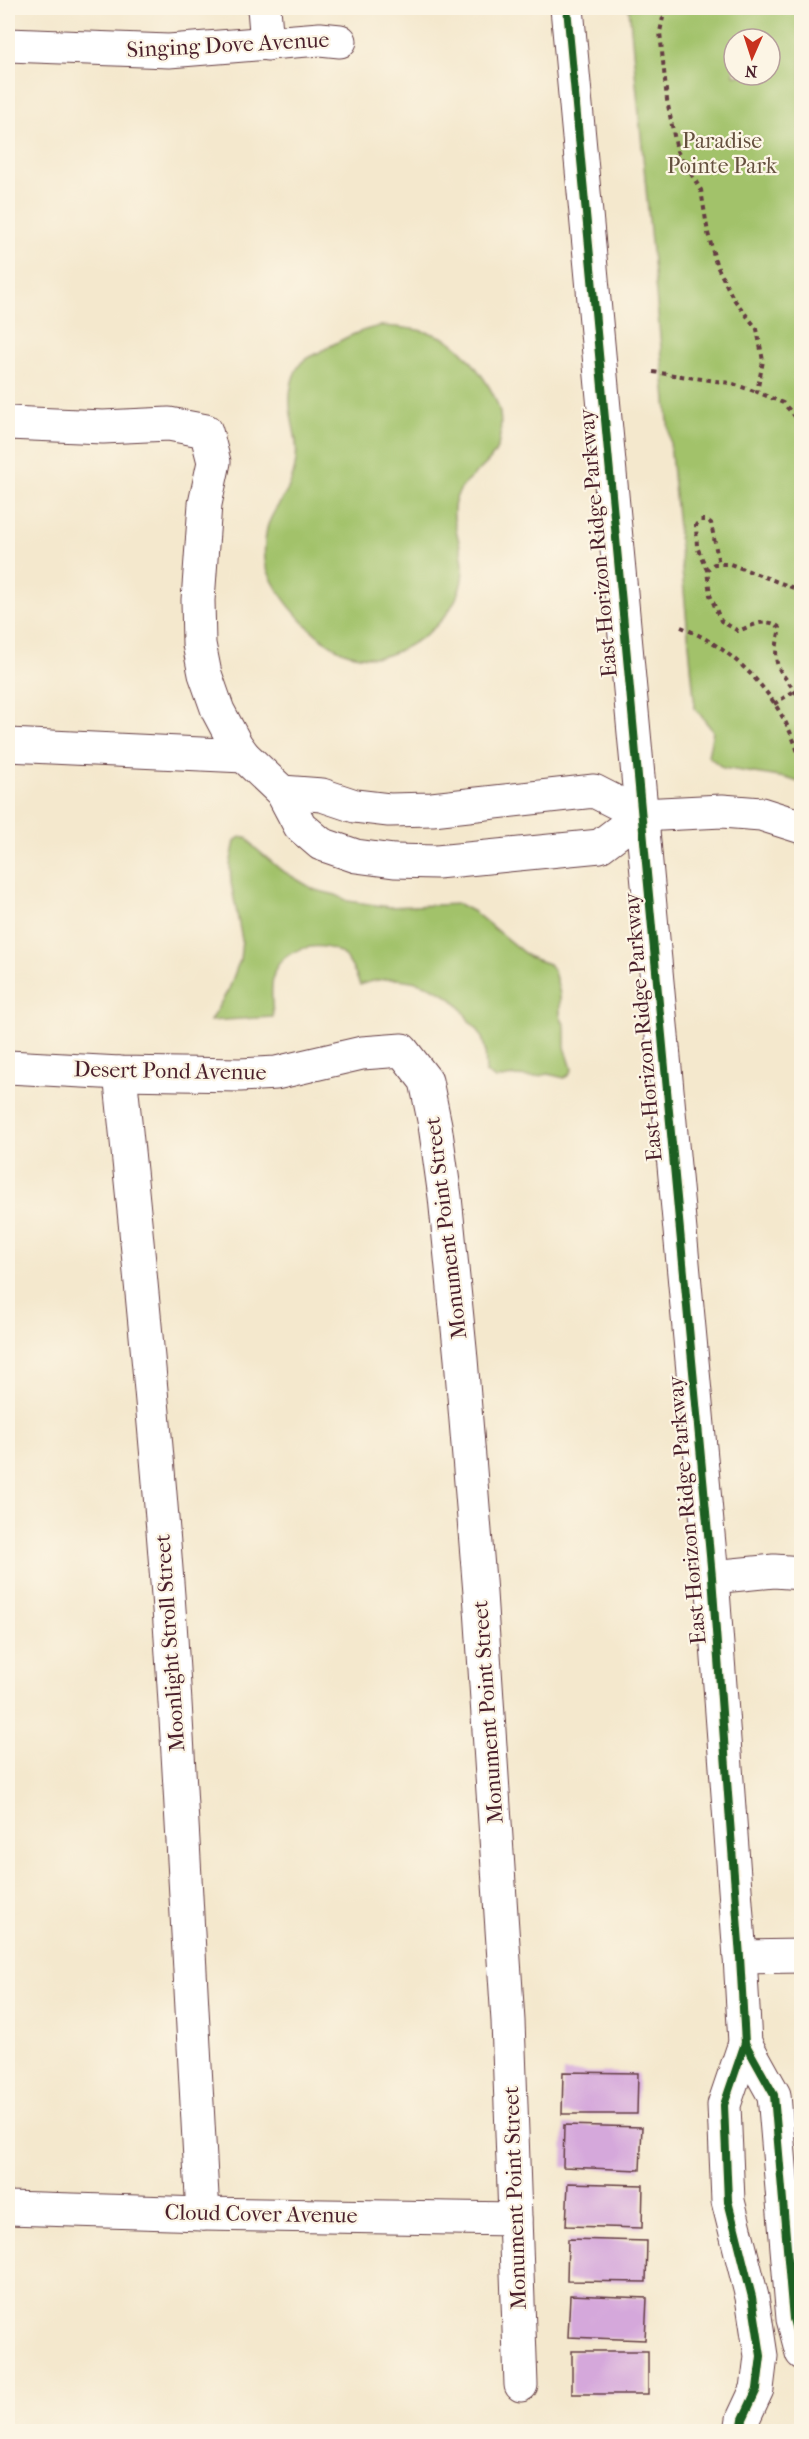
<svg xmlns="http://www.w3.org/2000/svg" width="809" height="2439" font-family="'IM FELL French Canon',serif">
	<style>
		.green { fill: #a2c26b; stroke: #76704b; stroke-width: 1.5; fill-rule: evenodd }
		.building { fill: #d5a8db }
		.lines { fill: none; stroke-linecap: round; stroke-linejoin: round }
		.minor-casing { stroke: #643d43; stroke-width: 35 }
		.path { stroke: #643d43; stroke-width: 4; stroke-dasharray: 4.5 4.5; stroke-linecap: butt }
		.minor { stroke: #fff; stroke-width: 33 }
		.cycleway-casing { stroke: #fcf5e5; stroke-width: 11 }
		.cycleway { stroke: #1b5e20; stroke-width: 8 }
		.labels { text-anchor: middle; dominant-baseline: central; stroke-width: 4.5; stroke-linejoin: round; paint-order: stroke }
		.street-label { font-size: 22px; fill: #4a1f2b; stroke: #fcf5e5 }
		.park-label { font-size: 22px; fill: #64503e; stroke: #fcf5e5 }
	</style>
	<rect width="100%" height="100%" fill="#fcf5e5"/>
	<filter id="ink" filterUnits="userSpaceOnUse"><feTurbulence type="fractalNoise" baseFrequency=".0167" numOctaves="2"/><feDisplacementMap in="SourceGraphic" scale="12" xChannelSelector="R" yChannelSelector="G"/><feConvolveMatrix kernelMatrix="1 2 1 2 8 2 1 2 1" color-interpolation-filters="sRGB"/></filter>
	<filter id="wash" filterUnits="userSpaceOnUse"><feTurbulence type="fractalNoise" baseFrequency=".008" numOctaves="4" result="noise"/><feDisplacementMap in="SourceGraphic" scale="24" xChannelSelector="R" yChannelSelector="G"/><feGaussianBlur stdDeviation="1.35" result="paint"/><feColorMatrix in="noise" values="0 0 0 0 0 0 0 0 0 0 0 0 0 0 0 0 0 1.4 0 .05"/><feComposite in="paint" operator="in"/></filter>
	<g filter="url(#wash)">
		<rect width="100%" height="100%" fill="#f4e8cd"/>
		<!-- green -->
		<g class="green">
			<path d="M629,8H801V783L786,778L723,768L708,756L713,731L695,708ZM734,39H770V75H734Z"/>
			<path d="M381,326C402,327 425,329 444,338C464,347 491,385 498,406C502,416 501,432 499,442C494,466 466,475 457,496C447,520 464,544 463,569C462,606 434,634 402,649C394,653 385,657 376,657C366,657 354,656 344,652C314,639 279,600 267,569C263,558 265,539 267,528C271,513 280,504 287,491C291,482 295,470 296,460C299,441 291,424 290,406C289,392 292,372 302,362C306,358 313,356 318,353C339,341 358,330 381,326Z"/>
			<path d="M240,837H247L254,847L281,870L315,890L336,895L348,901L389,907L459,904L474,912L529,957L549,964L554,971L560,994V1015L565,1027V1047L572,1069L569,1075L564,1078L548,1074L534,1077L513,1076L496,1079L486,1073C485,1059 487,1045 479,1032C477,1028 473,1025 470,1022C466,1017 464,1011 459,1006C436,981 392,972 360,985C356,975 352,964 344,956C326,939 286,946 275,970C270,984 272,1002 273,1017L210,1021L229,989L240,959L242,940L231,883L230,865L235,841Z"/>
		</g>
		<g id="blocks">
			<!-- building -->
			<g class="building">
				<polygon points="563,2072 638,2073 637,2114 562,2114"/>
				<polygon points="564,2125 642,2127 640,2170 563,2167"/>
				<polygon points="568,2183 643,2185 642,2228 566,2226"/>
				<polygon points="568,2239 647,2241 646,2282 567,2281"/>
				<polygon points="570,2295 647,2298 645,2340 568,2337"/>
				<rect x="572" y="2351" width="76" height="43"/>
			</g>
		</g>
	</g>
	<g filter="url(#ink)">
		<use href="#blocks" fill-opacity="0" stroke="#643d43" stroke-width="1.5"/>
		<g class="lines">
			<defs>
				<g id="minor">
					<polyline points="264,8 267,44"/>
					<polyline points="567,8 712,1577 740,1957 745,2043 724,2105 728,2201 752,2297 761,2356 757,2389 743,2419 741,2432"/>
					<polyline points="8,45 169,51 320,39 340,41"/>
					<polyline points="8,423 103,427 169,424 206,431 214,462 205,504 198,600 199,644 205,674 218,711 236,745 244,756 282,792 300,826 321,844 356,856 394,861 437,862 600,846 641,815"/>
					<polyline points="8,745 244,756"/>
					<polyline points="282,792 322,795 355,806 389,810 432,809 594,791 641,815 722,811 761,814 802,827"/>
					<polyline points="8,1067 120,1073 240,1075 276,1073 362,1053 402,1050 426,1081 435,1125 445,1197 461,1359 480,1593 508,2021 521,2385"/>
					<path d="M120,1073C139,1256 157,1439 170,1623C183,1820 192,2017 203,2214"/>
					<polyline points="712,1577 774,1571 802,1573"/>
					<polyline points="740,1957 802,1956"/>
					<polyline points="745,2043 774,2095 793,2319 802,2353"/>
					<polyline points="8,2208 203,2214 515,2219"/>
				</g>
			</defs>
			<!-- minor casing -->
			<use href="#minor" class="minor-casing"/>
			<!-- path -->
			<g class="path">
				<polyline points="665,8 660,32 667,100 677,151 701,190 708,233 716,264 733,298 757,329 763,361 757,392 783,403 802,424"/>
				<polyline points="653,372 730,383 757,392"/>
				<polyline points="707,570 697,547 696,525 700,520 707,520 711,523 719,564"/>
				<path d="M802,591L730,564H714L707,570L710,595L721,621L738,631C752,626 767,616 780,628C770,673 780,666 802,702"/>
				<path d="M681,627C740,651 787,703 802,767"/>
				<polyline points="774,704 802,686"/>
				<polyline points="801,788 802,778"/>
			</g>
			<!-- minor -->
			<use href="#minor" class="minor"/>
			<defs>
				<g id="cycleway">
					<polyline points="567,8 712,1577 740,1957 745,2043 724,2105 728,2201 752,2297 761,2356 757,2389 743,2419 741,2432"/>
					<polyline points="745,2043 774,2095 793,2319 802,2353"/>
				</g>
			</defs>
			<!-- cycleway casing -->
			<use href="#cycleway" class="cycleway-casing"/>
			<!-- cycleway -->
			<use href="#cycleway" class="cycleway"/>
		</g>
	</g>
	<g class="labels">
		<!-- street labels -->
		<g class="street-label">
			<text transform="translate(228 45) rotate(-3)">Singing Dove Avenue</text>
			<text transform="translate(598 543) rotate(-95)">East Horizon Ridge Parkway</text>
			<text transform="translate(643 1027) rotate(-95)">East Horizon Ridge Parkway</text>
			<text transform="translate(170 1071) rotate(1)">Desert Pond Avenue</text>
			<text transform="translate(446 1228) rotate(-97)">Monument Point Street</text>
			<text transform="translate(687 1510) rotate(-95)">East Horizon Ridge Parkway</text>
			<text transform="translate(170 1643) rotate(-94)">Moonlight Stroll Street</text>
			<text transform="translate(488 1712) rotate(-94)">Monument Point Street</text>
			<text transform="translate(515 2198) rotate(-92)">Monument Point Street</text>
			<text transform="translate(261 2214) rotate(1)">Cloud Cover Avenue</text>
		</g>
		<!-- park labels -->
		<g class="park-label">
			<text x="722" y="141">Paradise<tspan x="722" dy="25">Pointe Park</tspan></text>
		</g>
	</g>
	<!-- margin -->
	<rect width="809" height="2439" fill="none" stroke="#fcf5e5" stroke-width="30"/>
	<!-- north arrow -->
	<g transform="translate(752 57) rotate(183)"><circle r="28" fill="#fcf5e5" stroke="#b59f9b" stroke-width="1.5"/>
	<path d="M0-4.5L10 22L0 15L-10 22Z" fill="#c8321e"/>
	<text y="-9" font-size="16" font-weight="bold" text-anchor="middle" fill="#4a1f2b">N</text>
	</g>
</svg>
